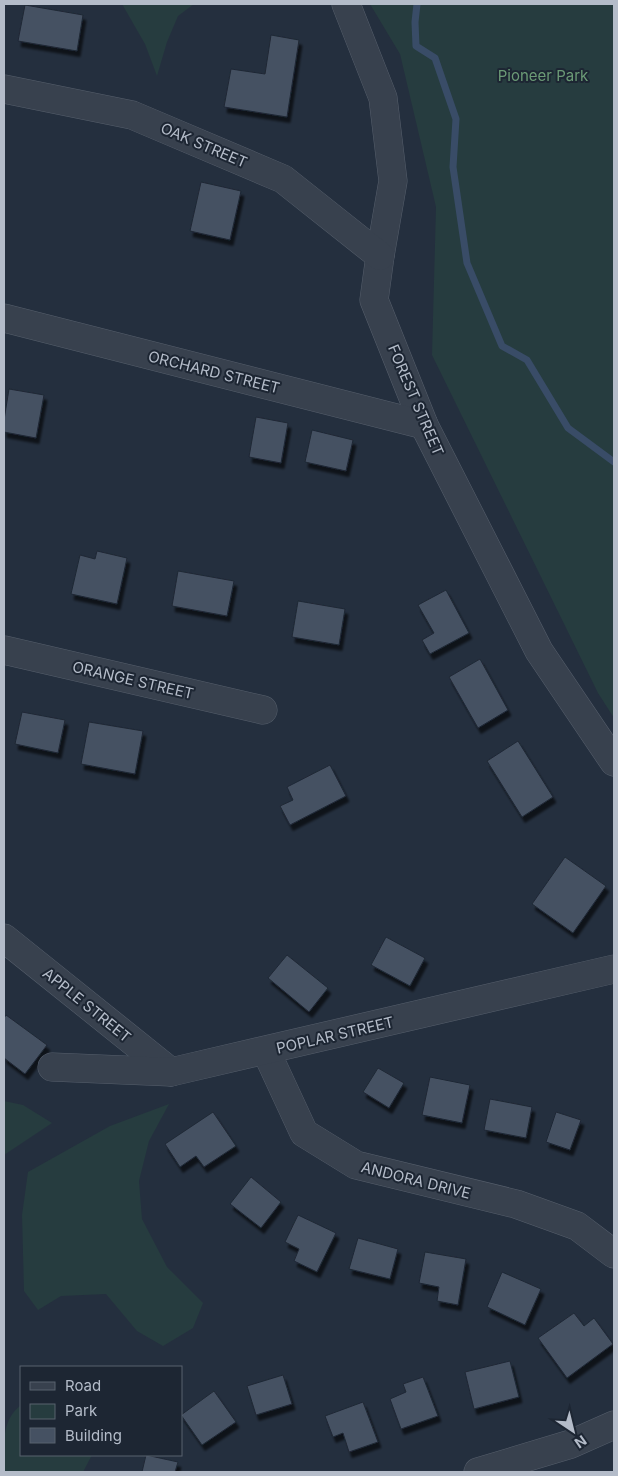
<svg xmlns="http://www.w3.org/2000/svg" width="618" height="1476" font-family="Inter,sans-serif">
	<style>
		.green { fill: #263c3f }
		.lines { fill: none; stroke-linecap: round; stroke-linejoin: round }
		.stream { stroke: #394c67; stroke-width: 7 }
		.building { fill: #455162; stroke: #1f2835; filter: url(#shadow) }
		.minor-casing { stroke: #565f6c; stroke-width: 29 }
		.minor { stroke: #38414e; stroke-width: 28 }
		.labels { text-anchor: middle; dominant-baseline: central; stroke-width: 4; stroke-linejoin: round; paint-order: stroke }
		.park-label { font-size: 15px; fill: #6b9a76; stroke: #1d2633 }
		.street-label { font-size: 15px; fill: #b4bcc9; stroke: #1d2633 }
	</style>
	<defs>
		<filter id="shadow"><feDropShadow dx="3" dy="5.5" stdDeviation="1" flood-color="#0009"/></filter>
	</defs>
	<rect width="100%" height="100%" fill="#242f3e"/>
	<!-- green -->
	<g class="green">
		<polygon points="122,4 194,4 178,16 167,42 157,76 145,44"/>
		<polygon points="370,4 614,4 614,718 598,693 432,355 436,207 400,54"/>
		<polygon points="4,1101 23,1105 52,1123 4,1155"/>
		<polygon points="169,1104 149,1141 139,1181 142,1219 167,1267 203,1303 193,1328 163,1346 137,1331 106,1294 61,1296 38,1310 24,1291 22,1215 28,1172 110,1126"/>
		<path d="M21,1405V1455H92L83,1472H4C4,1448 0,1421 21,1405Z"/>
	</g>
	<g class="lines">
		<!-- stream -->
		<polyline class="stream" points="417,4 415,22 416,46 435,58 456,119 453,167 467,263 502,346 527,360 568,428 614,462"/>
	</g>
	<!-- building -->
	<g class="building">
		<polygon points="25,5 83,15 77,51 18,41"/>
		<polygon points="271,35 299,40 287,117 224,107 231,69 265,74"/>
		<polygon points="201,182 241,191 230,240 190,231"/>
		<polygon points="9,389 44,395 36,438 4,432 4,420"/>
		<polygon points="256,417 288,423 281,463 249,457"/>
		<polygon points="312,430 353,440 346,471 305,462"/>
		<polygon points="97,551 127,558 117,604 71,594 80,555 95,559"/>
		<polygon points="178,571 234,581 227,616 172,606"/>
		<polygon points="446,590 469,633 430,654 422,640 434,633 418,605"/>
		<polygon points="298,601 345,609 339,645 292,637"/>
		<polygon points="480,659 508,710 478,728 449,677"/>
		<polygon points="22,712 65,720 58,753 15,744"/>
		<polygon points="89,722 143,731 135,774 81,764"/>
		<polygon points="518,741 553,797 522,817 487,761"/>
		<polygon points="330,765 346,796 290,825 280,806 293,800 287,787"/>
		<polygon points="565,857 606,886 573,933 532,904"/>
		<polygon points="386,937 425,958 410,986 371,965"/>
		<polygon points="287,955 328,988 309,1012 268,978"/>
		<polygon points="6,1015 47,1045 25,1074 4,1058 4,1018"/>
		<polygon points="378,1068 404,1083 389,1108 363,1092"/>
		<polygon points="430,1077 470,1085 462,1123 422,1115"/>
		<polygon points="490,1099 532,1107 526,1138 484,1130"/>
		<polygon points="213,1112 236,1146 204,1167 196,1156 180,1167 165,1144"/>
		<polygon points="556,1112 581,1120 570,1150 546,1142"/>
		<polygon points="251,1177 281,1202 261,1228 230,1204"/>
		<polygon points="298,1215 336,1233 317,1272 294,1261 299,1249 285,1242"/>
		<polygon points="358,1238 398,1249 390,1279 349,1269"/>
		<polygon points="425,1252 466,1259 458,1305 437,1301 439,1287 419,1283"/>
		<polygon points="502,1272 541,1289 525,1325 487,1307"/>
		<polygon points="574,1313 584,1326 594,1318 613,1344 567,1378 538,1338"/>
		<polygon points="510,1361 519,1397 474,1409 465,1372"/>
		<polygon points="283,1375 292,1404 256,1415 247,1386"/>
		<polygon points="423,1377 438,1416 401,1429 390,1399 406,1392 403,1384"/>
		<polygon points="214,1391 236,1422 202,1445 181,1415"/>
		<polygon points="363,1402 378,1442 349,1452 343,1433 333,1437 325,1416"/>
		<polygon points="146,1455 178,1462 175,1472 142,1472"/>
	</g>
	<g class="lines">
		<defs>
			<g id="minor">
				<polyline points="346,4 383,98 393,181 380,256 374,300 424,425 539,651 614,762"/>
				<polyline points="4,89 132,115 283,179 380,256"/>
				<polyline points="4,318 424,425"/>
				<polyline points="4,650 263,710"/>
				<polyline points="4,938 171,1072"/>
				<polyline points="266,1051 304,1133 356,1165 516,1204 577,1226 614,1254"/>
				<polyline points="52,1067 171,1072 614,969"/>
				<polyline points="478,1472 571,1444 614,1425"/>
			</g>
		</defs>
		<!-- minor casing -->
		<use href="#minor" class="minor-casing"/>
		<!-- minor -->
		<use href="#minor" class="minor"/>
	</g>
	<g class="labels">
		<!-- park labels -->
		<g class="park-label">
			<text x="543" y="75">Pioneer Park</text>
		</g>
		<!-- street labels -->
		<g class="street-label">
			<text transform="translate(204 145) rotate(23)">OAK STREET</text>
			<text transform="translate(214 372) rotate(14)">ORCHARD STREET</text>
			<text transform="translate(416 400) rotate(67)">FOREST STREET</text>
			<text transform="translate(133 680) rotate(13)">ORANGE STREET</text>
			<text transform="translate(87 1005) rotate(39)">APPLE STREET</text>
			<text transform="translate(335 1035) rotate(-13)">POPLAR STREET</text>
			<text transform="translate(416 1180) rotate(14)">ANDORA DRIVE</text>
		</g>
	</g>
	<!-- border -->
	<rect width="618" height="1476" fill="none" stroke="#b4bcc9" stroke-width="10"/>
	<!-- legend -->
	<rect x="20" y="1366" width="162" height="90" fill="#1d2633" stroke="#59626f"/>
	<rect x="30" y="1382" width="25" height="8" fill="#38414e" stroke="#59626f"/>
	<text x="65" y="1391" font-size="15" fill="#b4bcc9">Road</text>
	<rect x="30" y="1404" width="25" height="15" fill="#263c3f" stroke="#59626f"/>
	<text x="65" y="1416" font-size="15" fill="#b4bcc9">Park</text>
	<rect x="30" y="1428" width="25" height="15" fill="#455162" stroke="#59626f"/>
	<text x="65" y="1441" font-size="15" fill="#b4bcc9">Building</text>
	<!-- north arrow -->
	<g transform="translate(573 1431) rotate(145)" stroke="#1d2633" stroke-width="4" paint-order="stroke">
	<path d="M0-4L9 19L0 12L-9 19Z" fill="#b4bcc9"/>
	<text y="-8" font-size="14" font-weight="bold" text-anchor="middle" fill="#b4bcc9">N</text>
	</g>
</svg>
